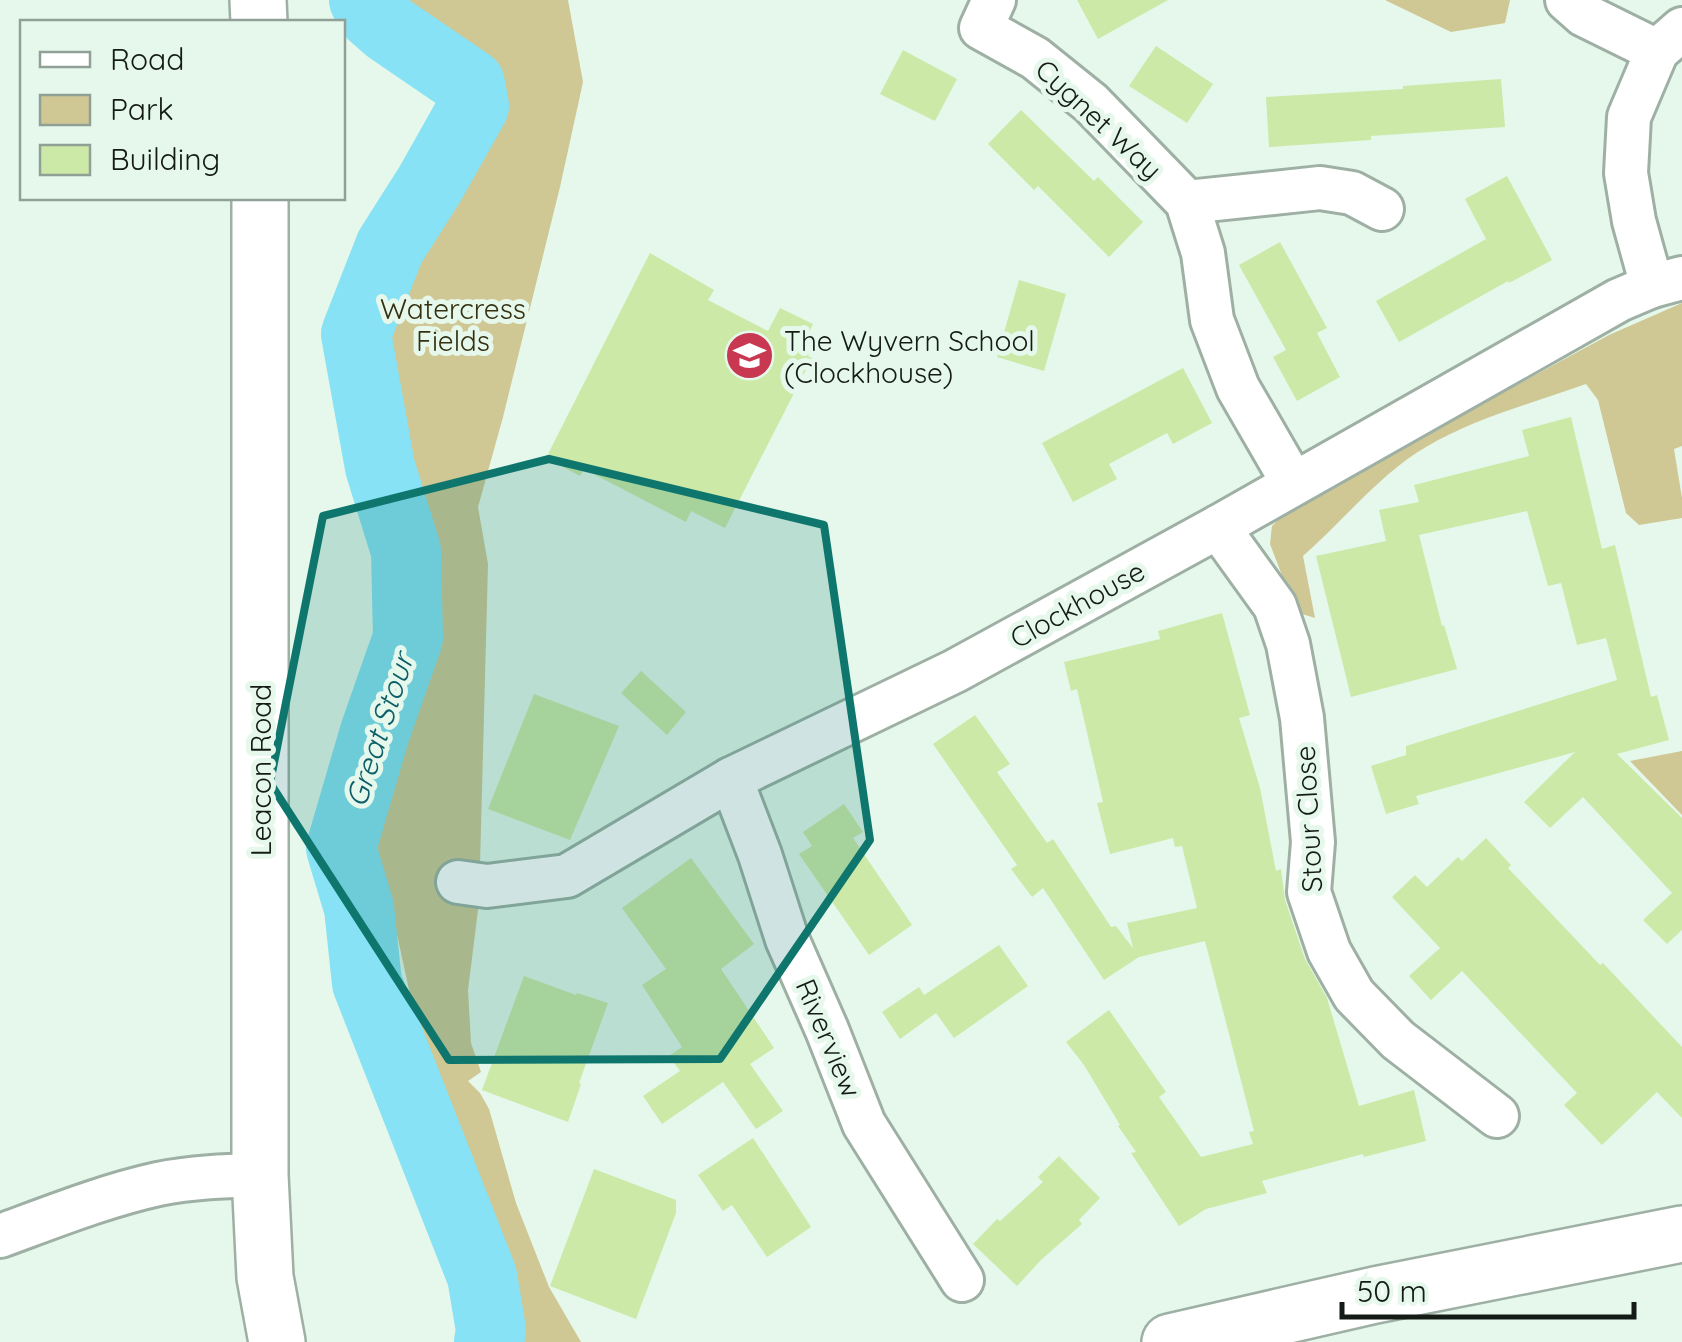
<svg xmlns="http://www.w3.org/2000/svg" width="1682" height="1342" font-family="Quicksand,sans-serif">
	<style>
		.green { fill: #cfc794 }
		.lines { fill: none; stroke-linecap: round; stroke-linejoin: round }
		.river { stroke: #86e2f4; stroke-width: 70 }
		.building { fill: #cce9a8 }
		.minor-casing { stroke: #9eb0a4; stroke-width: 48 }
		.tertiary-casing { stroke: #9eb0a4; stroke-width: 60 }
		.secondary-casing { stroke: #9eb0a4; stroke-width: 60 }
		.minor { stroke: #fff; stroke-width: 42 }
		.tertiary { stroke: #fff; stroke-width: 55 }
		.secondary { stroke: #fff; stroke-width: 55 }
		.marked { fill: #0f766e; fill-opacity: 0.2; stroke: #0f766e; stroke-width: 8; stroke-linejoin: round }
		.labels { text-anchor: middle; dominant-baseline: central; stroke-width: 10; stroke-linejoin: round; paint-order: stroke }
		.street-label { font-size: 28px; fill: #141b16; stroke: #e5f8eb }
		.park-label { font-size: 28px; fill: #342f0f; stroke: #e5f8eb }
		.poi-label { font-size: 28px; fill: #141b16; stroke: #e5f8eb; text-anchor: start }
		.water-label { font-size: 30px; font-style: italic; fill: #0d5d6a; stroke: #e5f8eb }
	</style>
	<rect width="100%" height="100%" fill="#e5f8eb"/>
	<!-- green -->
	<g class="green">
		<polygon points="396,0 568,0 583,82 560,187 503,417 478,507 488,564 479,902 468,990 471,1043 481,1072 468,1081 480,1093 489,1109 516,1203 549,1287 581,1342 516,1342 511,1303 501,1269 435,1110 390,902 369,877 361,857 367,829 407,732 422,675 432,619 427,537 388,437 384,418 377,370 380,315 393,273 422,222 482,143 496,100 489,68 466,41 401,5"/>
		<polygon points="1385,0 1510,0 1505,23 1451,32"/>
		<path d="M1682,303V446L1674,449L1682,498V518L1639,525L1626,513L1598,400L1586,384C1533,403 1475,418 1426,447C1382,472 1342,522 1303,556L1315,618L1296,612L1270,544L1272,526L1291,507L1609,335Z"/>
		<polygon points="1682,751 1682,815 1630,761"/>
	</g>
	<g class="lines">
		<!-- river -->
		<polyline class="river" points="364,0 372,14 388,28 470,84 474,106 430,184 390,247 356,334 380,467 406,551 408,638 375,732 341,848 359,908 367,983 482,1276 491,1330 489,1342"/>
	</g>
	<!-- building -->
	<g class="building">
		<polygon points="1077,0 1168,0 1098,39"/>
		<polygon points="1156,46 1213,84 1187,123 1129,86"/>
		<polygon points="903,50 957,79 935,121 880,94"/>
		<polygon points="1501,79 1505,127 1371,136 1371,140 1269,147 1266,97 1403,89 1403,86"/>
		<polygon points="1021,110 1094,181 1098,177 1143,222 1109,257 1038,186 1034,190 988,144"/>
		<polygon points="1507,176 1552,260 1509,283 1508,281 1399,342 1376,301 1486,239 1465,199"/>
		<polygon points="1280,242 1327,328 1317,333 1340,377 1297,401 1273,357 1286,350 1239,265"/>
		<polygon points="650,253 714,290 708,300 768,331 780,308 813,324 809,333 818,337 808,356 812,358 725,528 691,511 686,522 584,469 580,476 546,458"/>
		<polygon points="1019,280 1066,294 1044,371 997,357"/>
		<polygon points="1183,368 1212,423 1173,444 1167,433 1109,464 1117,479 1073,502 1042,443"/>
		<polygon points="1571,417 1602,549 1615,545 1651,697 1657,695 1669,740 1617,754 1682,818 1682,930 1667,944 1643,920 1672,893 1583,797 1550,828 1524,802 1575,752 1416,796 1419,804 1386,814 1371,766 1406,755 1406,746 1617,680 1606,638 1577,645 1561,583 1548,586 1527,511 1419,535 1442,626 1444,625 1457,669 1351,697 1316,556 1386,541 1379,510 1419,502 1414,485 1529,456 1522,430"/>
		<polygon points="1222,613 1250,715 1239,718 1260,788 1276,871 1281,869 1285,900 1305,959 1327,998 1359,1106 1414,1090 1426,1141 1364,1157 1363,1154 1262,1181 1267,1193 1206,1209 1179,1226 1131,1153 1136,1152 1118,1126 1120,1125 1084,1065 1066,1042 1109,1010 1166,1092 1159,1097 1201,1157 1253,1144 1249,1132 1254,1131 1205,941 1139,957 1104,980 1043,888 1032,897 1011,869 1017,865 933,744 975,715 1010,764 997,772 1047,843 1053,839 1111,927 1116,926 1133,948 1127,923 1197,908 1182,846 1175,847 1173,838 1110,854 1097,803 1103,802 1077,689 1071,691 1064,662 1160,639 1158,631"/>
		<polygon points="641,671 686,712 667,735 621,693"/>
		<polygon points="534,694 619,726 570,840 488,809"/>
		<polygon points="844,804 863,832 853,838 912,925 869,955 799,854 812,846 803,832"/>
		<polygon points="1486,838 1511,865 1508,868 1600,965 1603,963 1682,1047 1682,1118 1657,1092 1602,1145 1564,1105 1577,1093 1462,971 1431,1000 1409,976 1440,948 1392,897 1415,875 1427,887 1458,857 1462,861"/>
		<polygon points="691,858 754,944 721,969 774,1048 750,1064 783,1111 756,1129 723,1082 662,1124 643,1096 680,1071 669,1056 682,1047 642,985 666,969 622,908"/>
		<polygon points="999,945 1028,986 954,1038 936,1013 900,1039 882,1012 919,987 924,995"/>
		<polygon points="524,976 576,995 577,993 608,1003 579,1083 581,1084 568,1122 482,1090"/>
		<polygon points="753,1138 811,1227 767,1257 732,1205 723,1211 698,1175"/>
		<polygon points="1059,1156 1100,1198 1079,1220 1082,1224 1041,1260 1017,1286 973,1244 997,1219 1000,1221 1043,1182 1038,1177"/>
		<polygon points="594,1169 676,1200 676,1213 636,1319 550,1286"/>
	</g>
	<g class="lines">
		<defs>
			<g id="minor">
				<polyline points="994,0 981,28 1035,58 1091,103 1187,202 1203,253 1212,320 1238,388 1293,483"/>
				<polyline points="1567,0 1584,15 1657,51"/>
				<polyline points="1187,202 1320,188 1352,193 1382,209"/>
				<polyline points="1652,286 1634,221 1626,173 1629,117 1657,51 1682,29"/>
				<polyline points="1218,527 1275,606 1288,644 1302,718 1313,842 1309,892 1329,951 1354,995 1398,1040 1497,1116"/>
				<polyline points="731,779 760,855 787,939 827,1030 864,1124 962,1280"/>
				<polyline points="458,882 487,886 567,876 731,779 955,671 1218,527 1619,300 1652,286 1682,278"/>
				<path d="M0,1236C52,1217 104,1196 158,1184C192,1177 226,1176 260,1175"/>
			</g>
			<g id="tertiary">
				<polyline points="258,0 259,22"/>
				<polyline points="260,198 260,1175 265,1277 277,1342"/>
			</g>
			<polyline id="secondary" points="1170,1342 1375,1295 1682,1234"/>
		</defs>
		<!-- minor casing -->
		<use href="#minor" class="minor-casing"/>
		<!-- tertiary casing -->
		<use href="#tertiary" class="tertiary-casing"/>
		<!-- secondary casing -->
		<use href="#secondary" class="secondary-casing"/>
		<!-- minor -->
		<use href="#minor" class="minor"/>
		<!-- tertiary -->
		<use href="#tertiary" class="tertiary"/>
		<!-- secondary -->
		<use href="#secondary" class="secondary"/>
	</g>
	<!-- marked area -->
	<path class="marked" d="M549,459L824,525L870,840L720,1059L449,1060L270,783L323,516Z"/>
	<!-- icons -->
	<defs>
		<symbol id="school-disc" viewBox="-11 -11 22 22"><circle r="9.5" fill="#c83851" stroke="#e5f8eb"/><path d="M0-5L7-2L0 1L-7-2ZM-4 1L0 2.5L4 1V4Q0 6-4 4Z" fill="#fff"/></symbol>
	</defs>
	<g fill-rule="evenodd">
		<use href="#school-disc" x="722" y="328" width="55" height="55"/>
	</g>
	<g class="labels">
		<!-- street labels -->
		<g class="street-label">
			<text transform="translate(1099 119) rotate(43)">Cygnet Way</text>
			<text transform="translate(1077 604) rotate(-29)">Clockhouse</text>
			<text transform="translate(260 770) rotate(-90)">Leacon Road</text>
			<text transform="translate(1308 819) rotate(-93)">Stour Close</text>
			<text transform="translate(829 1038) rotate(67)">Riverview</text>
		</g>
		<!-- park labels -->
		<g class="park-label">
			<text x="453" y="308">Watercress<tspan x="453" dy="32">Fields</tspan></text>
		</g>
		<!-- poi labels -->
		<g class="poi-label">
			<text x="784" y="340">The Wyvern School<tspan x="784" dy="32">(Clockhouse)</tspan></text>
		</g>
		<!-- water labels -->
		<g class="water-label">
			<text transform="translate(379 730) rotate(-72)">Great Stour</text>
		</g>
	</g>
	<!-- legend -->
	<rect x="20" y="20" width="325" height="180" fill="#e5f8eb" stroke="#91a096" stroke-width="2.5"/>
	<rect x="40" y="52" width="50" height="15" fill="#ffffff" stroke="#91a096" stroke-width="2.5"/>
	<text x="110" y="70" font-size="30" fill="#141b16">Road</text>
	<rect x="40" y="95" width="50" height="30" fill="#cfc794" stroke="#91a096" stroke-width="2.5"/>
	<text x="110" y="120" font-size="30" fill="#141b16">Park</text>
	<rect x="40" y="145" width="50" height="30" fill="#cce9a8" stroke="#91a096" stroke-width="2.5"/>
	<text x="110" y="170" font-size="30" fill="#141b16">Building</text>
	<!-- scale -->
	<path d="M1342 1302v15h292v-15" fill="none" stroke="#141b16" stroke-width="5"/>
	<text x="1357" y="1302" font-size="30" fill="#141b16" stroke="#e5f8eb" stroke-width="8" paint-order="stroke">50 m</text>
</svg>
